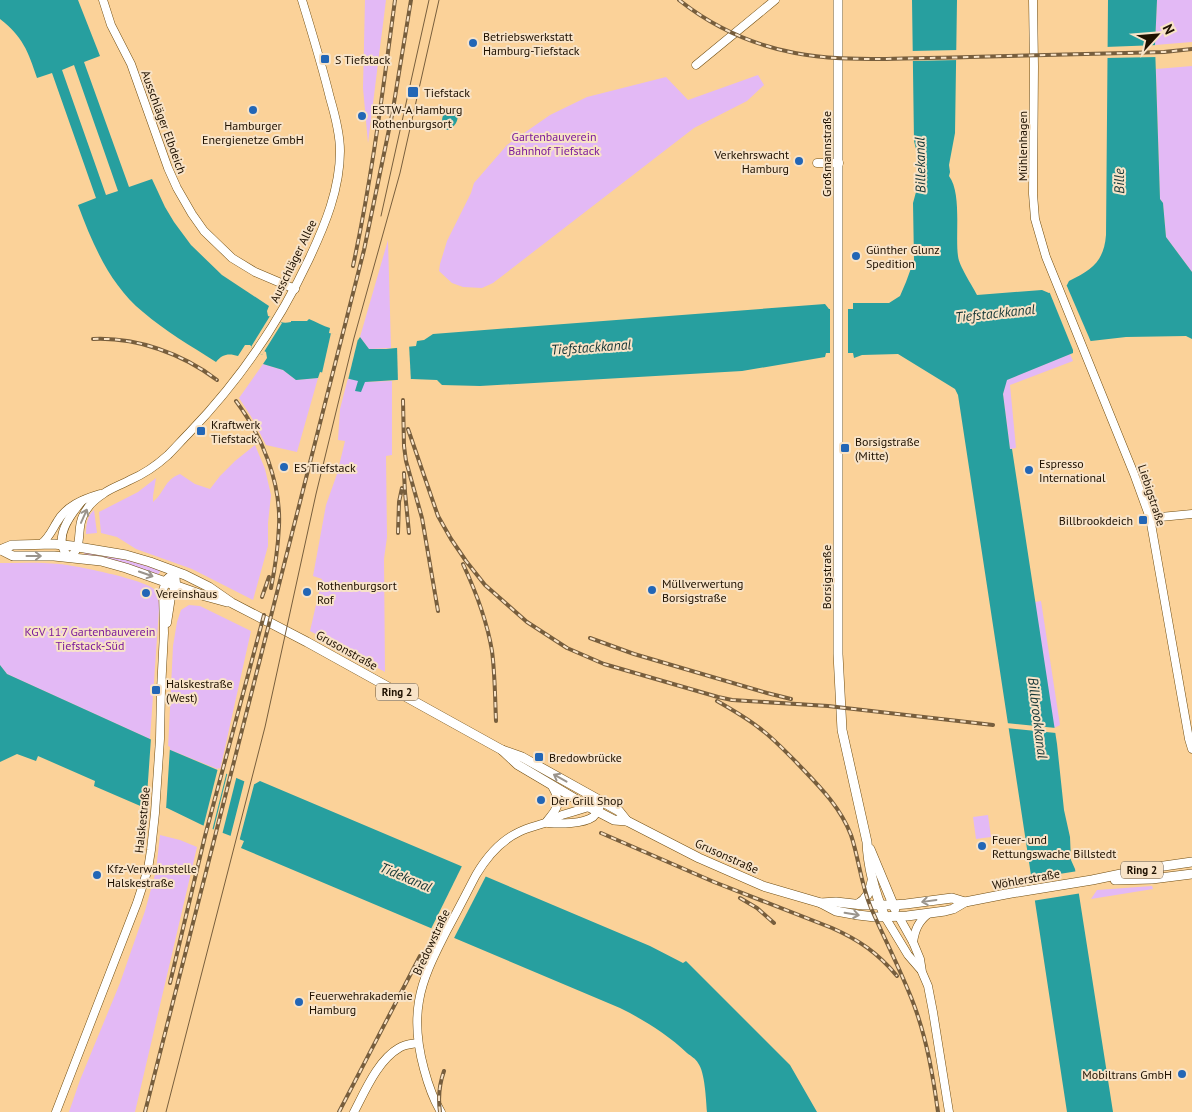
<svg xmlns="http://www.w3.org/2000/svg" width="1192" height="1112" font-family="'PT Sans',sans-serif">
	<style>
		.green { fill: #e3b9f5 }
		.water { fill: #279f9f; fill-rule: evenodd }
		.pier { fill: #fbd299 }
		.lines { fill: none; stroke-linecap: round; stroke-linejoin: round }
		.minor-casing { stroke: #6f4c10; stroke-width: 9 }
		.major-casing { stroke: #6f4c10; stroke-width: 10 }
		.minor { stroke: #fff; stroke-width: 8 }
		.major { stroke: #fff; stroke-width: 9 }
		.tram { stroke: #775e3d; stroke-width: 1 }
		.rail-casing { stroke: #775e3d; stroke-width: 4 }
		.rail { stroke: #f8e3c7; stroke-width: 2; stroke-dasharray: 5.5; stroke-linecap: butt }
		.oneway { stroke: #9a948c }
		.poi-dot { fill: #2266b6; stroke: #f8e3c7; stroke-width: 2 }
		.labels { text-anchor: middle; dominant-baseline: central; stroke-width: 4; stroke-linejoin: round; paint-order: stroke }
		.shield { fill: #f8e3c7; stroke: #60503c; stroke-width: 1 }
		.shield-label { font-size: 11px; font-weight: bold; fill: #1f1100 }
		.poi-label { font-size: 12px; fill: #1f1100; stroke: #f8e3c7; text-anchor: start }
		.street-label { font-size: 12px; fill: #1f1100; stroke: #f8e3c7 }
		.park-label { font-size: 12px; fill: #7c1b9c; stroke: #f8e3c7 }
		.water-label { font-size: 14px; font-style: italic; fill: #153737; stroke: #f8e3c7 }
	</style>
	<rect width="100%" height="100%" fill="#fbd299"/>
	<!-- green -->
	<g class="green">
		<polygon points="365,0 386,0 368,143 363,88"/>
		<polygon points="1157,0 1192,0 1192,42 1155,45"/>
		<polygon points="1192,66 1192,272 1166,237 1163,203 1160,199 1156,69"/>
		<polygon points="758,75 764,85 747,101 694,128 493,283 482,288 463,287 452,283 439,271 440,264 447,241 471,193 474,183 507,145 550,115 587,97 666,77 688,100"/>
		<polygon points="388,240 391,348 369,349 360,337"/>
		<polygon points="1070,354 1073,361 1010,385 1016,448 1010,449 1003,394 1006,380"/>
		<polygon points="263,364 283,370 296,380 318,378 297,452 266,445 252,418 239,398"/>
		<polygon points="348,378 364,382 392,381 392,455 386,456 387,537 384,559 385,672 310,631 322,579 313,576 326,505 337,474 345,441 338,440 340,409"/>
		<path d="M255,445L265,469L271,495L268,523V546L253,600L192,569L136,549L117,537L101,533L99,512L138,492L156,478L153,496V502C165,492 164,480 180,474L195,484L210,489L220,476L235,461Z"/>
		<path d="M94,510L97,533L86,534C86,525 87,516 94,510Z"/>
		<polygon points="85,551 127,560 161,570 158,575 111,560 84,554"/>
		<path d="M0,563C19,563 39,562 59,564C74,565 147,580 155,590C159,595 159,603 159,609L150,739L7,674L0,665Z"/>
		<polygon points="1041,601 1060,725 1054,728 1035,602"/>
		<polygon points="189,605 200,606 251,631 220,770 168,749 173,646 177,622 181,610"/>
		<polygon points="988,815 991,837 976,839 973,817"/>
		<polygon points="160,835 180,840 197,847 135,1112 69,1112 80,1080 120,983 145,911 156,871"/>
		<polygon points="1152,886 1153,889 1091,899 1097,890"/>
	</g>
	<!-- water -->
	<g class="water">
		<path d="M0,0H78L100,56L84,62L129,187L152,179L165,207L174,222L191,245L222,275L269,306L267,311L268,316C278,318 278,325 291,322V321H307L309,319C317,322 323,326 330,328L329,333L358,340L360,337L369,349H386L416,346L417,341L424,340L433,334L825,304L829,309H853V303H889L900,296L906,282L914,260L913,203L916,192L923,179L926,170L925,164L916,149L914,141L912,0H957L955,133L949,165L950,172L949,176C962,193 955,235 958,256C959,266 972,285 977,295L1042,290L1049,293L1067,285L1069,281C1092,270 1104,261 1106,235L1108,0H1157L1155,45L1160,199L1163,203L1166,237L1192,272V339L1186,336L1126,337L1091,341L1073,349V353L1007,380L1003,394L1010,449H1012L1057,744L1064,810L1070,837L1071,860L1075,869L1113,1112H1067L958,395L955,389L898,354L862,355L854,358L853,353H826L825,357L742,371L480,386L442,385L437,380L412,379L365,382L361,392L355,391L358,381L320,372L318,378L296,380L283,370L263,364L267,358L266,352L264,351L262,355L251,347V346L250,345H245L238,356C229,353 222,354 216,362C191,346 165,331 143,312C110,285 93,245 78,205L96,198L52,73L37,78C28,51 23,37 0,19ZM74,65L118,191L106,195L62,70Z"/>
		<path d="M448,109H454C461,116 457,126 448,130L444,129C440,122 442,114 448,109Z"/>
		<path d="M0,665L7,674L150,739L168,749L253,785L260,781L650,946L683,963L686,961L790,1065L817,1112H707C706,1100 705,1072 698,1063C696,1059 691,1056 687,1053C667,1034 644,1020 620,1008L241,848L244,841L202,825L167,808H145L94,786L95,781L38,756L36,761L17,754L0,762Z"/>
	</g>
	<!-- pier -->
	<g class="pier">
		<polygon points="1158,45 1158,57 1105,58 1105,47"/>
		<polygon points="959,50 959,60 911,61 911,51"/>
		<polygon points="1066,284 1091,342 1073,350 1049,291"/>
		<polygon points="830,309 848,309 848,354 830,353"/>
		<polygon points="270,316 282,323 262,355 251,347"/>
		<polygon points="331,333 358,339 348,380 322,373"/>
		<polygon points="409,344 411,382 398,383 397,345"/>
		<polygon points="1006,723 1056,728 1056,733 1006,728"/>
		<polygon points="151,738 155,738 170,747 166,810 161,810 160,809 158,810 146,810"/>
		<polygon points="218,768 227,771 212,831 203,828"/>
		<polygon points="228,771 237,775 222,835 213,832"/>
		<polygon points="245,779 253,782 255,781 239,842 230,838"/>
		<polygon points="463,864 487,874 453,940 430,931"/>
		<polygon points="1078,871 1082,893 1032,901 1028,879"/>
	</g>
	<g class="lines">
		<defs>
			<g id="minor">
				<polyline points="103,0 111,25 131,64 168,168 177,188 192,214 204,231 232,258 255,272 295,289"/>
				<polyline points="1033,0 1034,66 1033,194 1035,219 1046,257 1134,474 1150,518 1189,739 1192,749"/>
				<polyline points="696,65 775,0"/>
				<polyline points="817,163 839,163"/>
				<path d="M82,501C70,515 51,540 69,557C84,549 76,529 83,516C87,507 95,499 103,494C111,488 121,485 130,480C144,474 157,465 168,455C175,448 182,440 189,433C238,382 279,323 309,259C325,225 340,189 340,151C340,133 335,115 330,98C322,65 312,33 302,0"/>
				<polyline points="1150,518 1192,514"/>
				<path d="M41,544C49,538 52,530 57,522C66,506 83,499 100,494"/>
				<polyline points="167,623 171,597 176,583 175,572"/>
				<path d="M547,821C558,808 562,803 552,786"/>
				<path d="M548,823C560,824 583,824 593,817C596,814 598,810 600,806"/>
				<polyline points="885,917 908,955 921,970"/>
				<polyline points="899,917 913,942 920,959 922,972 928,986 933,1012 949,1112"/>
				<path d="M913,942C915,930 918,922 928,914"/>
				<polyline points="56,1112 137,903 148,869 151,850 155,813 160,739 161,690 164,633 163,590 167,579 175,572"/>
				<path d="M354,1112C365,1091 378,1060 399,1048C405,1044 411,1044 418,1043"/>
				<path d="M441,1112C433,1099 428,1084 424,1069C418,1047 415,1024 419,1001C423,976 436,952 447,930C457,912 466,894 476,875C486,858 500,841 519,832C527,828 536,826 545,823C551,821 556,818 562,815C576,811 589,807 603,802"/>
			</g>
			<g id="major">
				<path d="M838,0V654L842,730L867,842C868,868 875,893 885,917"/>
				<polyline points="0,550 12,545 16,545 54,544 72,546 126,555 150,562 185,575 209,587 232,603 307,642 502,750 522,757 619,811 627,821"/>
				<polyline points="1,550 13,556 54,556 101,561 126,568 205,596 227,602"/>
				<polyline points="502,750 518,765 589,807 614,820 627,821 699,858 763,886 821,903 836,911 858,915 875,917 907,916 945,911 953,909 965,902 1006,894 1092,880 1150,868 1192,862"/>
				<polyline points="870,849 895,909"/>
				<polyline points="1115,880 1152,879 1192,874"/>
				<polyline points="821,903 836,902 863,905 893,905 906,904 952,898 965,902"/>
				<path d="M858,904C867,899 870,891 872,881"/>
			</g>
		</defs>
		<!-- minor casing -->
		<use href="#minor" class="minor-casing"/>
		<!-- major casing -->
		<use href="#major" class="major-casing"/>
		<!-- minor -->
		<use href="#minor" class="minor"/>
		<!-- major -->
		<use href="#major" class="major"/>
		<!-- tram -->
		<g class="tram">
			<polyline points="381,216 429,0"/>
			<polyline points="166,1112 265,727 316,494 354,338 400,173 439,0"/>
		</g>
		<defs>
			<g id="rail">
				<path d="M679,0C713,27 753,45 795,53C825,59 856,59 886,59C914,58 942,58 970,57C1034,55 1099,54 1164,52L1192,49"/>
				<path d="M353,266C372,178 383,89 395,0"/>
				<path d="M93,339C137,337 183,354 217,380"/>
				<polyline points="403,400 404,446 406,461 422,518 438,611"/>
				<path d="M236,401C262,436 281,482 279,526C278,547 275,568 271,588"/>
				<polyline points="408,429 438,516 451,539 466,561 485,585 527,622 567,648 604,664 718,697 732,700 828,706 993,725"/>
				<polyline points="404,473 405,492 409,533"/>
				<polyline points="398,533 399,502 402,488"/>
				<path d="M463,564C476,592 487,621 492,651C495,674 495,698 496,721"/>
				<polyline points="262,597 269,577"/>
				<polyline points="590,638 634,654 767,693 791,699"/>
				<path d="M717,701C731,709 745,717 758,727C772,737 785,751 797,763C818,785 840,806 851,835C859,859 861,885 871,908C885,940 902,973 914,1005C927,1040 933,1076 938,1112"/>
				<path d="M601,833L714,882L832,928C859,940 878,953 897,976"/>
				<polyline points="740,898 757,908 774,923"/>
				<polyline points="170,983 205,836 264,615"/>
				<polyline points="145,1112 364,250 392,115 411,0"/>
				<polyline points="339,1112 420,956"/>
				<path d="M440,1112C438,1098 439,1085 444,1071"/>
			</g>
		</defs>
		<!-- rail casing -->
		<use href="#rail" class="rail-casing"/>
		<!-- rail -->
		<use href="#rail" class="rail"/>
	</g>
	<!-- one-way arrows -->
	<defs><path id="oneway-shaft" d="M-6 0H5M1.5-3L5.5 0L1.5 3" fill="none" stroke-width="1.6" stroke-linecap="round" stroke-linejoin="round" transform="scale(1.25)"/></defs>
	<g class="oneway">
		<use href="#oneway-shaft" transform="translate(84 516) rotate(-66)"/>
		<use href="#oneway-shaft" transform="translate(34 556)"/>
		<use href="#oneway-shaft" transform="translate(146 574) rotate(19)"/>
		<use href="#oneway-shaft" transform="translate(560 778) rotate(-151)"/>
		<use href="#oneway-shaft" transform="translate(929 901) rotate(172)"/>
		<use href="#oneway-shaft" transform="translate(852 914) rotate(9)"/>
	</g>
	<!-- markers -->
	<g class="poi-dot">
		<circle cx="473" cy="43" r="5"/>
		<rect x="320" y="54" width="10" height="10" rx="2.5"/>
		<rect x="407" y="86" width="12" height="12" rx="2.5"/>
		<circle cx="253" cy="110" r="5"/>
		<circle cx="362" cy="116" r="5"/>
		<circle cx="799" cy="161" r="5"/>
		<circle cx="856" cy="256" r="5"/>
		<rect x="196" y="426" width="10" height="10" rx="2.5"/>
		<rect x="840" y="443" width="10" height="10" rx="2.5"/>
		<circle cx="284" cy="467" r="5"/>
		<circle cx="1029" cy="470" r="5"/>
		<rect x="1138" y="515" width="10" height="10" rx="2.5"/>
		<circle cx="652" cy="590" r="5"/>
		<circle cx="307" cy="592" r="5"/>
		<circle cx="146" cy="593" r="5"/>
		<rect x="151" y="685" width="10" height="10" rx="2.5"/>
		<rect x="534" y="752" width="10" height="10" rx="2.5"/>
		<circle cx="541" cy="800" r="5"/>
		<circle cx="982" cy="846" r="5"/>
		<circle cx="97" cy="875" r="5"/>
		<circle cx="299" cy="1002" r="5"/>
		<circle cx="1182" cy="1074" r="5"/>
	</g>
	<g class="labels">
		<!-- shield labels -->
		<g class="shield">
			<rect x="376" y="683.5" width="42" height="17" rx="4"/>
			<rect x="1121" y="861.5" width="42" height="17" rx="4"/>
		</g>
		<g class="shield-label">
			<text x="397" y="692">Ring 2</text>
			<text x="1142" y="870">Ring 2</text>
		</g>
		<!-- poi labels -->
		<g class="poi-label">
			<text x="483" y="36">Betriebswerkstatt<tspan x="483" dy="14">Hamburg-Tiefstack</tspan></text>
			<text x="335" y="59">S Tiefstack</text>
			<text x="424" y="92">Tiefstack</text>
			<text x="372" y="109">ESTW-A Hamburg<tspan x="372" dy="14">Rothenburgsort</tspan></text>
			<text x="253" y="125" text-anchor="middle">Hamburger<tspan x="253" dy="14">Energienetze GmbH</tspan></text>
			<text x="789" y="154" text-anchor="end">Verkehrswacht<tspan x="789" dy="14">Hamburg</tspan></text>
			<text x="866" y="249">Günther Glunz<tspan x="866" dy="14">Spedition</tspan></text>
			<text x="211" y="424">Kraftwerk<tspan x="211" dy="14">Tiefstack</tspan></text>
			<text x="855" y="441">Borsigstraße<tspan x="855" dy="14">(Mitte)</tspan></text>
			<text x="1039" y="463">Espresso<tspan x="1039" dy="14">International</tspan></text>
			<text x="294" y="467">ES Tiefstack</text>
			<text x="1133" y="520" text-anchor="end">Billbrookdeich</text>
			<text x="662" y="583">Müllverwertung<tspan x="662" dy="14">Borsigstraße</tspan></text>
			<text x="317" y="585">Rothenburgsort<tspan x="317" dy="14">Rof</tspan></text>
			<text x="156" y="593">Vereinshaus</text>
			<text x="166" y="683">Halskestraße<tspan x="166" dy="14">(West)</tspan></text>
			<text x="549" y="757">Bredowbrücke</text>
			<text x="551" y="800">Der Grill Shop</text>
			<text x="992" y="839">Feuer- und<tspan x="992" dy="14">Rettungswache Billstedt</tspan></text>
			<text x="107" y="868">Kfz-Verwahrstelle<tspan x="107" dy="14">Halskestraße</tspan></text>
			<text x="309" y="995">Feuerwehrakademie<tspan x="309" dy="14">Hamburg</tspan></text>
			<text x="1172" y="1074" text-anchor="end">Mobiltrans GmbH</text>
		</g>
		<!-- street labels -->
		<g class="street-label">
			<text transform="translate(164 122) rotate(70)">Ausschläger Elbdeich</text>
			<text transform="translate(1022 146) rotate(-90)">Mühlenhagen</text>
			<text transform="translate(826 154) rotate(-90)">Großmannstraße</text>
			<text transform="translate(293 261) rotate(-64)">Ausschläger Allee</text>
			<text transform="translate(1152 495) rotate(72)">Liebigstraße</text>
			<text transform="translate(826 577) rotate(-90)">Borsigstraße</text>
			<text transform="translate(347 650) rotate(29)">Grusonstraße</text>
			<text transform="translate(142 820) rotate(-84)">Halskestraße</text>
			<text transform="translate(727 856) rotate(24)">Grusonstraße</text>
			<text transform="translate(1026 879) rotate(-10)">Wöhlerstraße</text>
			<text transform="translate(431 942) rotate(-65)">Bredowstraße</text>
		</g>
		<!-- park labels -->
		<g class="park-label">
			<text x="554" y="136">Gartenbauverein<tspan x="554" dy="14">Bahnhof Tiefstack</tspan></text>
			<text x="90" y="631">KGV 117 Gartenbauverein<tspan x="90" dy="14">Tiefstack-Süd</tspan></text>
		</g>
		<!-- water labels -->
		<g class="water-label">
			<text transform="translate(920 165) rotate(-91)">Billekanal</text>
			<text transform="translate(1119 181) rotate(-91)">Bille</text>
			<text transform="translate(995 313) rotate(-6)">Tiefstackkanal</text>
			<text transform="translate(591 347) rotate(-4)">Tiefstackkanal</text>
			<text transform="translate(1038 718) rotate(83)">Billbrookkanal</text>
			<text transform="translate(406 877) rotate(23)">Tidekanal</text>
		</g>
	</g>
	<!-- north arrow -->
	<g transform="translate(1157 35) rotate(64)" stroke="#f8e3c7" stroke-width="4" paint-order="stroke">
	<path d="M0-4L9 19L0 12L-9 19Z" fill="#1f1100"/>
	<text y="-8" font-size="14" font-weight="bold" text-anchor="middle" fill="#1f1100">N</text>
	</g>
</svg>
